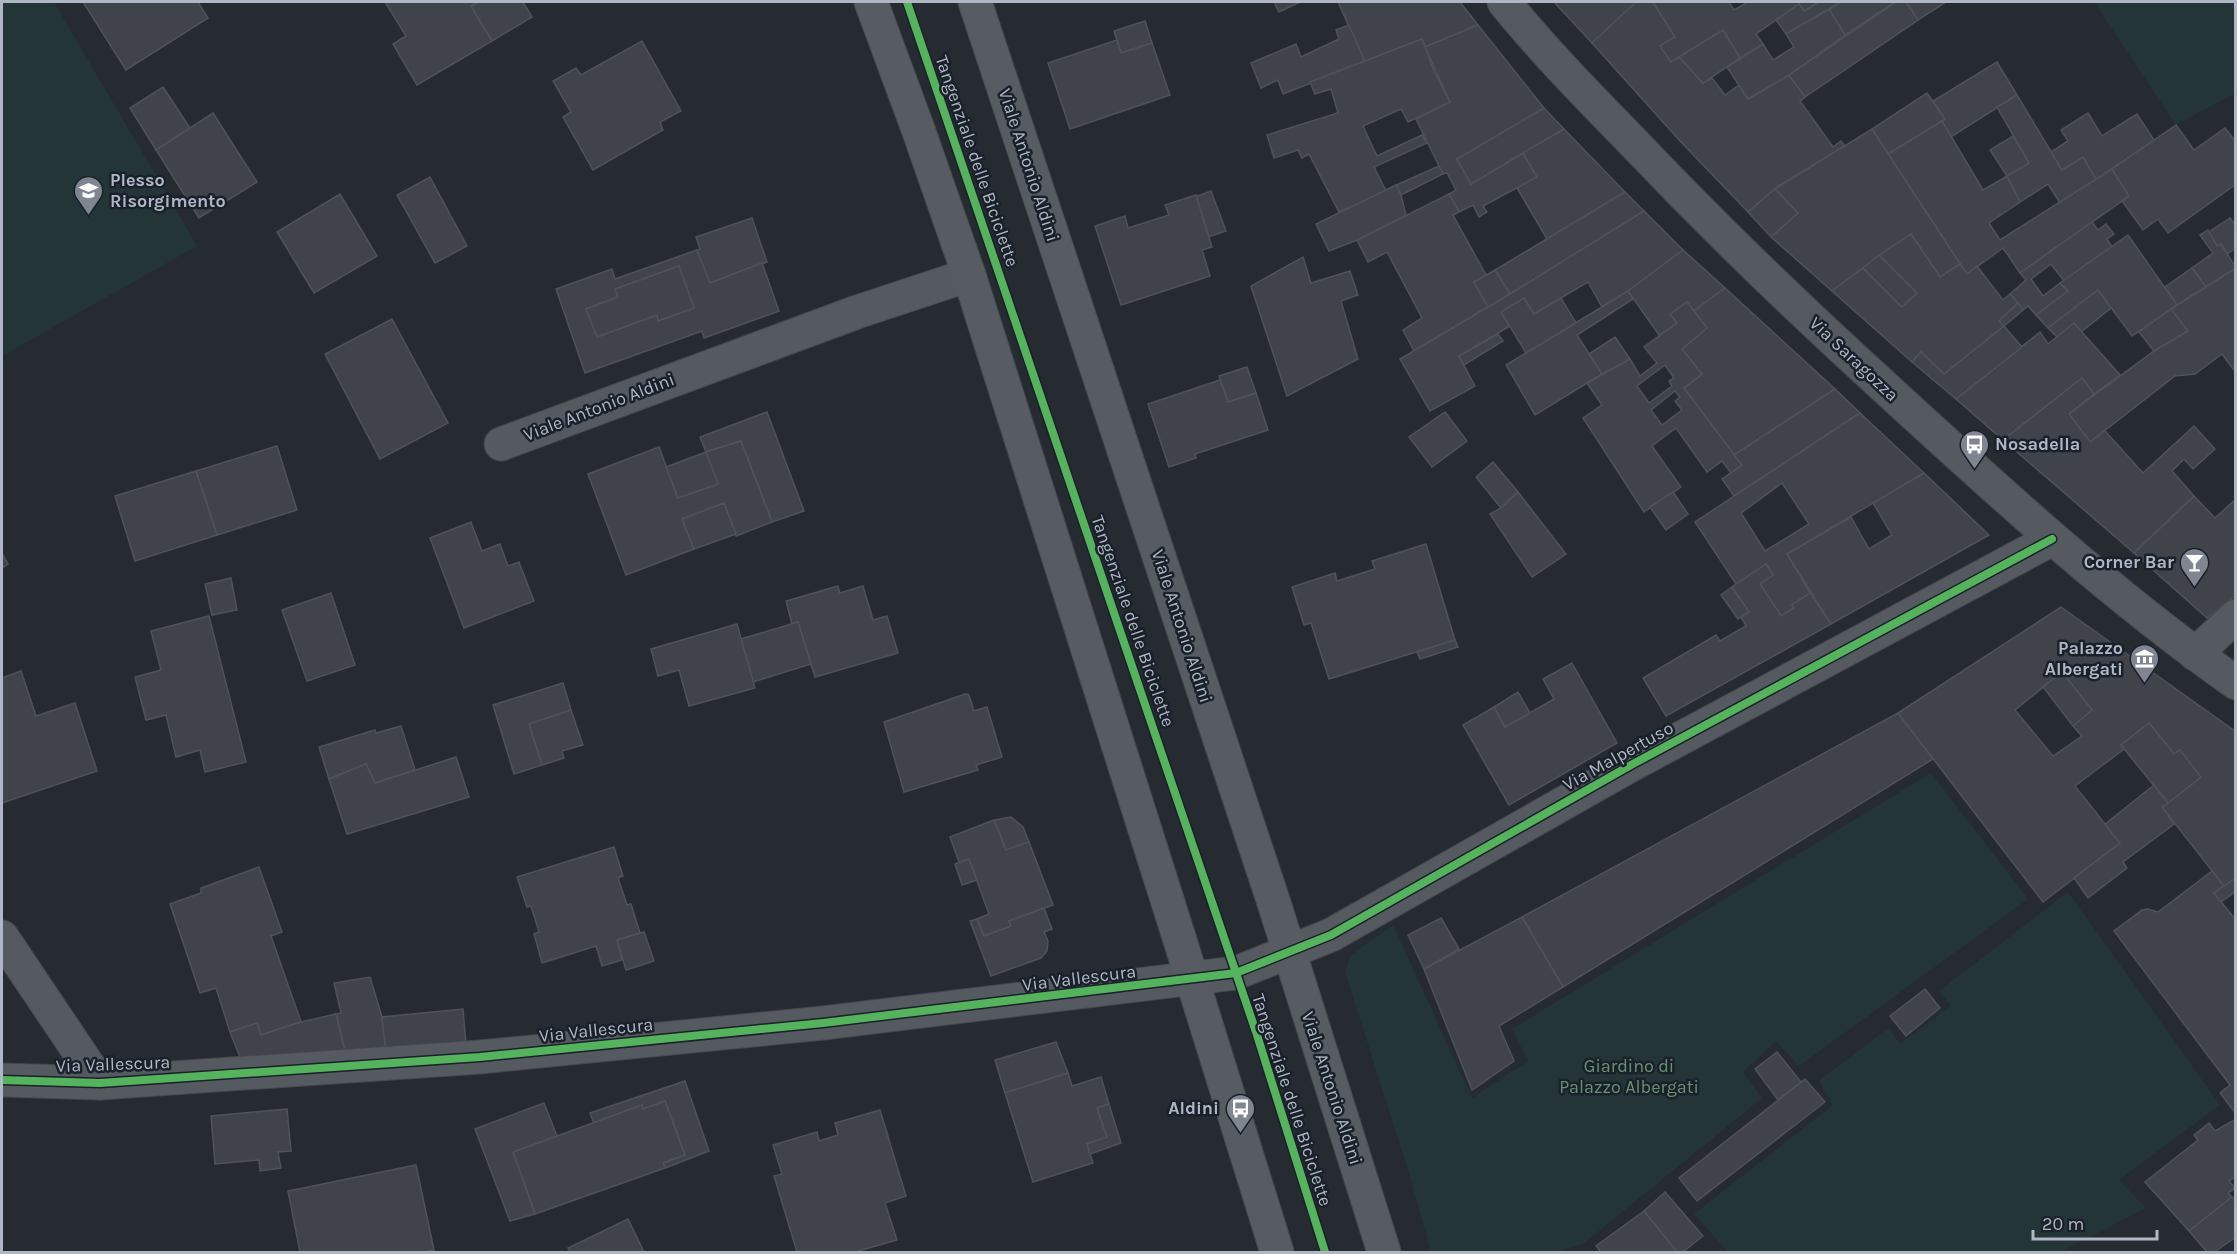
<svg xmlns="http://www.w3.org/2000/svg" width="2237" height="1254" font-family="Karla,sans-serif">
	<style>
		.green { fill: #243537 }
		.building { fill: #40444a; stroke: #4e525a; stroke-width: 1.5; fill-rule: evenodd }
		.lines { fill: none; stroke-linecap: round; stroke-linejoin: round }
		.minor-casing { stroke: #44474c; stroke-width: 35 }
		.tertiary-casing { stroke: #44474c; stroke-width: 35 }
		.primary-casing { stroke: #43474e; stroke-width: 35 }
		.minor { stroke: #555960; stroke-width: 33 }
		.tertiary { stroke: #555960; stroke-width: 33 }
		.primary { stroke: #575b62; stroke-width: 33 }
		.cycleway-casing { stroke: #1a212b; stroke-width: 11 }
		.cycleway { stroke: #56b35d; stroke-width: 8 }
		.labels { text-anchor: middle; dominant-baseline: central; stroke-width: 5; stroke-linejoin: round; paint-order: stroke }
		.street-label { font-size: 18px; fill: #afb7c4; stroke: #1a212b }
		.poi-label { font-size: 18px; font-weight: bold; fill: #afb7c4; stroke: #1a212b; text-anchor: end }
		.park-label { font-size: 18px; fill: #679371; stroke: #1a212b }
	</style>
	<rect width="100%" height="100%" fill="#262b31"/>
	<!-- green -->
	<g class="green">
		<polygon points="2,2 54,2 197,246 2,356"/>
		<polygon points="2094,2 2235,2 2235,93 2176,125"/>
		<polygon points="1931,773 2028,899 1799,1066 1776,1041 1743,1072 1762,1098 1583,1244 1556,1252 1431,1252 1409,1173 1345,972 1351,955 1393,925 1472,1098 1528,1061 1512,1029"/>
		<polygon points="2068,892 2220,1105 2119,1180 2146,1208 2061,1252 1728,1252 1694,1214 1833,1105 1819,1081 1888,1028 1900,1044 1951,1006 1939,991"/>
	</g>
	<!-- building -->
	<g class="building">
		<polygon points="83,2 198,2 208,18 126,70"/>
		<polygon points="385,2 479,2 471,6 492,41 417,85 393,44 406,36"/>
		<polygon points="479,2 523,2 532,17 492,41 471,6"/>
		<polygon points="1274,2 1300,2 1279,12"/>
		<polygon points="1338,2 1460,2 1478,25 1425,47 1422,39 1365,62"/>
		<polygon points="1554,2 1636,2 1592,43"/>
		<polygon points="1636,2 1653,2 1675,37 1660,46 1671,62 1679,57 1703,83 1712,78 1725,95 1739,85 1748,99 1789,75 1805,97 1800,101 1833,147 1841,141 1845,146 1778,186 1748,212 1680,141 1592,43"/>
		<polygon points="1653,2 1729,2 1734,10 1748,2 1798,2 1799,4 1756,34 1763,44 1740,58 1723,30 1671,62 1660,46 1675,37"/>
		<polygon points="1798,2 1819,2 1804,11"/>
		<polygon points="1819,2 1841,2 1786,34 1776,20 1799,4 1804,11"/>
		<polygon points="1841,2 1890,2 1892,4 1845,35 1829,9"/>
		<polygon points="1896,2 1906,2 1918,20 1805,97 1789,75"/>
		<polygon points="1906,2 1946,2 1918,20"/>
		<polygon points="1829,9 1845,35 1789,75 1748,99 1727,67 1763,44 1773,60 1794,47 1786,34"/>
		<polygon points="1145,21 1152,43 1121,53 1114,31"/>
		<polygon points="1349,25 1365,62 1283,94 1278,80 1261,88 1251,63 1296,44 1301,57 1339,39 1336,30"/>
		<polygon points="1478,25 1544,108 1457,159 1471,184 1523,153 1537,177 1483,206 1487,212 1479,217 1473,205 1459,212 1449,194 1456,190 1447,173 1443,174 1439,166 1416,119 1450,102 1425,47"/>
		<polygon points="1723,30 1740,58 1703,83 1679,57"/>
		<polygon points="1422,39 1434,71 1450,102 1408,122 1401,109 1363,126 1377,156 1422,135 1427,143 1374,167 1386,191 1339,212 1309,154 1302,158 1298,150 1274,158 1267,135 1338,113 1331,89 1315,94 1310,82"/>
		<polygon points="1117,40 1121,53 1152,43 1170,95 1070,129 1048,63"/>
		<polygon points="642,41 681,111 660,122 663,130 593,170 563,117 571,112 553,81 576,68 581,75"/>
		<polygon points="1997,62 2017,95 1951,137 1942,121 1945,119 1933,101"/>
		<polygon points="163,87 190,128 156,150 130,108"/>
		<polygon points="1927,93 1945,119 1888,154 1872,129"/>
		<polygon points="2017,95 2062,170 2083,157 2096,179 2060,203 2048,184 2020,202 2007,176 2029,163 1997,107"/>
		<polygon points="1544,108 1564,129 1471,184 1457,159"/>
		<polygon points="213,113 257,182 199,218 156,150"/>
		<polygon points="2088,113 2102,136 2137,114 2154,140 2096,179 2083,157 2062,170 2051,152 2068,141 2061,130"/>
		<polygon points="1942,121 1983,190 2007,176 2020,202 1989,223 2000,240 2112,169 2129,196 2020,273 2003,248 1967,274 1888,154"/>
		<polygon points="2176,125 2194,150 2225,128 2236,142 2236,184 2168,233 2158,219 2143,230 2122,201 2129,196 2112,169"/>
		<polygon points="1564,129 1625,192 1547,239 1517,188 1537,177 1523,153"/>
		<polygon points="1872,129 1960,264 1940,277 1911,234 1832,291 1771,237 1798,213 1775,189"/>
		<polygon points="2013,136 2029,163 2007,176 1990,150"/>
		<polygon points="1439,166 1443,174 1401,195 1396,185"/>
		<polygon points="430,177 467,246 435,263 397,195"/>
		<polygon points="1396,185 1401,195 1406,215 1357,240 1329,251 1316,224"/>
		<polygon points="1775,189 1798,213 1771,237 1748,212"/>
		<polygon points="1211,191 1226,231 1208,237 1195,197"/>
		<polygon points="1625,192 1644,211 1510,294 1495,270"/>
		<polygon points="340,194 377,256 314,293 277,232"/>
		<polygon points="1449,194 1459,212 1453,215 1486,275 1474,282 1488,307 1414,351 1403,330 1422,318 1387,252 1368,262 1357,240"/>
		<polygon points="1196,195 1212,247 1202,250 1210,276 1121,305 1095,226 1125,216 1128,228 1169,215 1165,205"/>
		<polygon points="1644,211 1683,250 1628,291 1602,307 1588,282 1534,314 1524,298 1501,312 1510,326 1459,356 1475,386 1430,411 1400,359 1510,294"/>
		<polygon points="752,218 767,262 710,283 697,250 700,249 696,237"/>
		<polygon points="2230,218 2236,226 2236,248 2227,254 2221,244 2217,246 2209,232"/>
		<polygon points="2092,222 2098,230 2106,224 2114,234 2107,239 2112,247 2064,281 2051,264 2031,279 2043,296 2060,283 2068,291 2036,315 2028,306 2023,310 2010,294 2026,280 2020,273"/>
		<polygon points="2208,230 2217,246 2221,244 2236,268 2206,287 2192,268 2213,253 2200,235"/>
		<polygon points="1911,234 1940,277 1960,264 1967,274 1977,266 2003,300 2010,294 2018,303 1999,321 2004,326 1944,374 1921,352 1912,362 1832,291 1863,268 1902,307 1917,293 1879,255"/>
		<polygon points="2128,235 2177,305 2132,336 2098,290 2048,328 2036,315 2068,291 2060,283"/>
		<path d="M697,250L710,283L762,263L779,311L704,338L702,331L585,373L556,289L612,269L615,279ZM679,266L694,308L658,321L657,315L597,337L586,309L618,297L615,289Z"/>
		<polygon points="1683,250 1725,288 1694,311 1687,302 1670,314 1677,323 1659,335 1628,291"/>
		<polygon points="1879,255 1917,293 1902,307 1863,268"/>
		<polygon points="1303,257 1311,283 1350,271 1358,295 1341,301 1358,359 1287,396 1251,286"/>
		<polygon points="679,266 694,308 658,321 657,315 597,337 586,309 618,297 615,289"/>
		<polygon points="2192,268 2206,287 2177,305 2165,287"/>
		<polygon points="2236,268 2236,373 2222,354 2195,374 2175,376 2090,442 2069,414 2154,351 2188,331 2171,309"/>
		<polygon points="1495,270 1510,294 1488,307 1474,282"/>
		<polygon points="1725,288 1835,389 1734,455 1684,388 1702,374 1682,349 1707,328 1694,311"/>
		<polygon points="2098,290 2111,308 2081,332 2074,323 2057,337 2048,328"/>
		<polygon points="1628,291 1633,299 1577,335 1602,374 1535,415 1506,365"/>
		<polygon points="1524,298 1534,314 1561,298 1576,323 1526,353 1501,312"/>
		<path d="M1687,302L1707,328L1682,349L1702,374L1684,388L1742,465L1731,473L1722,461L1707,472L1676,428L1652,446L1681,487L1644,512L1583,418L1602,405L1587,383L1630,359L1640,376L1657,363L1644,347L1677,323L1670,314ZM1665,365L1674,378L1669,381L1672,386L1649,403L1637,386ZM1675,391L1680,397L1675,401L1682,410L1662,425L1651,410Z"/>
		<polygon points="2018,303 2023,310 2004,326 1999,321"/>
		<polygon points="2171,309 2188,331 2154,351 2139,332"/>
		<polygon points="392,319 448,423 380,459 325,354"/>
		<polygon points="2074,323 2120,375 2094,394 2082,378 2003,440 1956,399 2040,332 2048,344"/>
		<polygon points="2004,326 2022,347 1956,399 1912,362 1921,352 1944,374"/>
		<polygon points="1498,334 1503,341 1464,365 1459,356"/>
		<polygon points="1615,337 1630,359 1602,374 1589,354"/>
		<polygon points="1247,367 1256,393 1228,402 1219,376"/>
		<polygon points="2082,378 2094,394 2069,414 2090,442 2105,431 2143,473 2194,426 2215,449 2193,469 2184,459 2172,471 2194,496 2134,553 2003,440"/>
		<polygon points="1220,380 1228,402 1256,393 1268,430 1195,454 1196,458 1169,467 1148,404"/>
		<polygon points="1835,389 1860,413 1734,496 1722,479 1742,465 1734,455"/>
		<polygon points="767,412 804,511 772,522 741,441 706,452 700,437"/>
		<polygon points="1445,412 1467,441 1432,467 1409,437"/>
		<path d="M1860,413L1924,473L1787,554L1810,593L1792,605L1794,608L1781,616L1760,584L1773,575L1766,564L1736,584L1695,522ZM1782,483L1809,524L1765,551L1741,513Z"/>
		<polygon points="741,441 772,522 736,536 724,503 682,519 694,549 626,575 588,474 659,447 678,498 718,484 706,452"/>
		<polygon points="277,446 297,510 217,535 196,471"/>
		<polygon points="706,452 718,484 678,498 666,467"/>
		<polygon points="1493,462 1518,492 1501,508 1476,477"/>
		<polygon points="196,471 217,535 135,561 115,496"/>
		<polygon points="1924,473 1989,535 1831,624 1787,554 1851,517 1869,549 1892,535 1873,503"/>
		<polygon points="1518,492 1566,554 1532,577 1490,514 1501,508"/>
		<polygon points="1673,492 1688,514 1666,530 1650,507"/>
		<polygon points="2194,496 2215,518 2236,499 2236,595 2207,618 2134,553"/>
		<polygon points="724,503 736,534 694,549 682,519"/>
		<polygon points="471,522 482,551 500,544 508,566 519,562 534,601 464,628 430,538"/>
		<polygon points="1426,544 1455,640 1329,679 1311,623 1304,625 1292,587 1335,573 1337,581 1375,569 1372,561"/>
		<polygon points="2,553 8,564 2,568"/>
		<polygon points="1766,564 1773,575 1760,584 1781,616 1794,608 1792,605 1810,593 1831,624 1666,716 1643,678 1716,635 1720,641 1746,626 1741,617 1749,612 1732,587"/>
		<polygon points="231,578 237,610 212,615 205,584"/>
		<polygon points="838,586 840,593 863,586 873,620 887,616 898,653 815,677 798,622 792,624 786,601"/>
		<polygon points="1732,587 1749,612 1738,619 1721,595"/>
		<polygon points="331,593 355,665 307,681 282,610"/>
		<path d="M2061,607L2236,732V878L2224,886L2162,807L2201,777L2180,750L2174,754L2149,723L2121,745L2124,749L2075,786L2120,843L2043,902L1898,713ZM2062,672L2092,710L2073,726L2082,736L2053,756L2015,710Z"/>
		<polygon points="209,616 246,762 205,772 200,750 176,757 166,715 146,720 135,677 161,670 151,631"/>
		<polygon points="798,622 811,664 753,682 741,639"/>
		<polygon points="737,624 755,688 689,706 679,670 658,676 651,649"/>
		<polygon points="1455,640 1458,647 1420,659 1417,652"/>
		<polygon points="1572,663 1617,743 1509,805 1463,725 1494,707 1505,727 1554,699 1543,679"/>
		<polygon points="21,671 36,716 75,703 97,771 2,803 2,678"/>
		<polygon points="2062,672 2092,710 2073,726 2043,687"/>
		<polygon points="563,683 571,710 529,724 542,765 514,774 493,705"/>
		<polygon points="1518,692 1530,713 1505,727 1494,707"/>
		<polygon points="965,694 968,694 970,698 974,711 987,707 1002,757 976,765 978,770 904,792 884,722"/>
		<polygon points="571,710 583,745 562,751 564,758 542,765 529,724"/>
		<polygon points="1898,713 1933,759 1563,987 1522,917"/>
		<polygon points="2149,723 2174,754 2180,750 2201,777 2168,803 2121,745"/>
		<polygon points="401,726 415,770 375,783 366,764 329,779 319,747 375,730 376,733"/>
		<polygon points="456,757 469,797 347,834 329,779 366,764 375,783"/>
		<polygon points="2154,785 2168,803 2162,807 2174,824 2123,862 2127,868 2088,898 2074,878 2120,843 2105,824"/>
		<polygon points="1011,817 1023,827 1029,842 1006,850 994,820"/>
		<polygon points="994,820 1006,850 1029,842 1053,905 1009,921 1011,926 984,936 977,919 989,914 969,859 959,862 950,837"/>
		<polygon points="614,847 623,876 618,878 627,905 631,904 640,933 617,940 622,960 602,966 596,946 542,963 534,934 539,932 531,906 527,907 517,877"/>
		<polygon points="969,859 977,880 962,885 955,864"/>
		<polygon points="259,867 282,932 271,936 301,1022 261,1035 257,1023 230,1032 216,988 200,993 170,904 201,893 201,888"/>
		<polygon points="2212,871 2224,886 2214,893 2236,920 2236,1114 2220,1093 2230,1085 2114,931 2142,910 2148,909 2158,912"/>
		<polygon points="2236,878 2236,891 2221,902 2214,893"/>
		<polygon points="1044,908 1052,929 1044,932 1048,941 1047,951 1041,958 991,976 970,921 977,919 984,936 1011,926 1009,921"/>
		<polygon points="1522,917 1563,987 1499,1026 1514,1061 1472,1090 1424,969"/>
		<polygon points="1441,918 1459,949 1424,969 1408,935"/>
		<polygon points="644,932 654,961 626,970 617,940"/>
		<polygon points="370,977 382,1017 386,1053 346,1056 336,1014 341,1013 334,983"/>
		<polygon points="1925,989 1940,1008 1906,1036 1890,1016"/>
		<polygon points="463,1009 466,1045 386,1053 382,1017"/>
		<polygon points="336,1014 346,1056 243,1065 230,1032 257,1023 261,1035 301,1022"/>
		<polygon points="1056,1042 1068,1073 1005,1093 995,1060"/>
		<polygon points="1777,1052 1801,1082 1778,1100 1755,1069"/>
		<polygon points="1068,1073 1072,1086 1101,1077 1109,1104 1097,1108 1107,1137 1087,1144 1093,1163 1033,1182 1005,1093"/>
		<polygon points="1805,1079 1825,1102 1697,1201 1679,1178"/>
		<polygon points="685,1081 709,1151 665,1168 663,1163 685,1155 665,1101 643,1109 642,1105 594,1123 590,1113"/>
		<polygon points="665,1101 685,1155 663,1163 665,1168 535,1214 513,1152 642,1105 643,1109"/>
		<polygon points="544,1103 557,1136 513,1152 535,1214 510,1221 475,1129"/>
		<polygon points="1109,1104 1121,1143 1090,1154 1087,1144 1107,1137 1097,1108"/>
		<polygon points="287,1109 291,1151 278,1152 281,1168 260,1171 259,1160 215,1164 211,1116"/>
		<polygon points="880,1110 906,1196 885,1203 897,1240 855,1252 797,1252 774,1176 782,1174 773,1145 817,1132 819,1141 838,1135 835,1123"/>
		<polygon points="2236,1119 2236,1176 2229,1181 2235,1188 2228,1193 2232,1197 2189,1231 2145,1182 2198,1140 2194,1135 2209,1123 2215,1131"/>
		<polygon points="416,1165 434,1250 421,1252 300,1252 288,1191"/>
		<polygon points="1665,1192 1703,1236 1683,1252 1677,1252 1644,1211"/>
		<polygon points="2232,1197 2236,1202 2236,1237 2214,1252 2207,1252 2189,1231"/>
		<polygon points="1644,1211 1677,1252 1601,1252 1596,1246"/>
		<polygon points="628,1219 644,1252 570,1252 568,1248"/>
	</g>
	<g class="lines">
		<defs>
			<g id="minor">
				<polyline points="501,444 857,312 969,275"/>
				<polyline points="2195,654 2236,616"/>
				<polyline points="2,937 100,1083"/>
				<polyline points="2,1080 100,1083 480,1057 823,1023 1236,973 1331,935 1631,765 2052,539"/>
			</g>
			<path id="tertiary" d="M1504,2C1543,50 1586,94 1630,139C1706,219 1785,296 1867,371C1986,480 2104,590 2236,683"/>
			<g id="primary">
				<polyline points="871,2 918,129 969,275 1178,934 1277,1252"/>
				<polyline points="975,2 1274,903 1384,1252"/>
			</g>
		</defs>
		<!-- minor casing -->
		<use href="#minor" class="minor-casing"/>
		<!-- tertiary casing -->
		<use href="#tertiary" class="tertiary-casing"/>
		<!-- primary casing -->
		<use href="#primary" class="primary-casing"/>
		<!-- minor -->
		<use href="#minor" class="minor"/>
		<!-- tertiary -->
		<use href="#tertiary" class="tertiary"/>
		<!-- primary -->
		<use href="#primary" class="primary"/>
		<defs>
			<g id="cycleway">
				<polyline points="907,2 1257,1035 1325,1252"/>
				<polyline points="2,1080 100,1083 480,1057 823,1023 1236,973 1331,935 1631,765 2052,539"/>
			</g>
		</defs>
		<!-- cycleway casing -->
		<use href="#cycleway" class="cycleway-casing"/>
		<!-- cycleway -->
		<use href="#cycleway" class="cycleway"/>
	</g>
	<!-- icons -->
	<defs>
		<symbol id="university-pin" viewBox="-11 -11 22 30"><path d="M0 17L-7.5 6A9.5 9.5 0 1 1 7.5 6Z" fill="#7f8691" stroke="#1a212b"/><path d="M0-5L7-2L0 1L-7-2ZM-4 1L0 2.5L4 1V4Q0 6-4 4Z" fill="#fff"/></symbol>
		<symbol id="bus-pin" viewBox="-11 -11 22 30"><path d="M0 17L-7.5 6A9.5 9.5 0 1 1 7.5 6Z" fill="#7f8691" stroke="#1a212b"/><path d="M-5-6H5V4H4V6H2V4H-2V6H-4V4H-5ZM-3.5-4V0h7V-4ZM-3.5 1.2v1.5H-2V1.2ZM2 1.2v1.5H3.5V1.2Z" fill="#fff"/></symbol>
		<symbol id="bar-pin" viewBox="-11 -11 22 30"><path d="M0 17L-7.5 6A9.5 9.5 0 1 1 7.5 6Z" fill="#7f8691" stroke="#1a212b"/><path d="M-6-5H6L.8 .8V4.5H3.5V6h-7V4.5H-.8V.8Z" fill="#fff"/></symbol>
		<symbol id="museum-pin" viewBox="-11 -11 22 30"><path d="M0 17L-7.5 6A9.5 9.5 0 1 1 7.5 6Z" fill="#7f8691" stroke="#1a212b"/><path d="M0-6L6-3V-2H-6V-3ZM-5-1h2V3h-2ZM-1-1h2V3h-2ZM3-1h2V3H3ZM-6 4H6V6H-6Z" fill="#fff"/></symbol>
	</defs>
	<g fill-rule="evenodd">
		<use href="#university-pin" x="72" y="174" width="33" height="45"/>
		<use href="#bus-pin" x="1958" y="428" width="33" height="45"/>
		<use href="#bar-pin" x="2178" y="546" width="33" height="45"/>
		<use href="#museum-pin" x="2128" y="642" width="33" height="45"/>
		<use href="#bus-pin" x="1224" y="1092" width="33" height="45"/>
	</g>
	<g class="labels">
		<!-- street labels -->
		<g class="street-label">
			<text transform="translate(977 161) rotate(71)">Tangenziale delle Biciclette</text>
			<text transform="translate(1029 165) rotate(72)">Viale Antonio Aldini</text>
			<text transform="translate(1854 359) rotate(43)">Via Saragozza</text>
			<text transform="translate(599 407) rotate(-21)">Viale Antonio Aldini</text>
			<text transform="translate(1133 621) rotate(71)">Tangenziale delle Biciclette</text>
			<text transform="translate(1182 626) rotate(72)">Viale Antonio Aldini</text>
			<text transform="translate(1618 756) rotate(-29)">Via Malpertuso</text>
			<text transform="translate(1079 978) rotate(-7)">Via Vallescura</text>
			<text transform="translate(596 1030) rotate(-6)">Via Vallescura</text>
			<text transform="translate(113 1064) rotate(-2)">Via Vallescura</text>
			<text transform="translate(1332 1088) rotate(72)">Viale Antonio Aldini</text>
			<text transform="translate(1292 1100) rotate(72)">Tangenziale delle Biciclette</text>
		</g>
		<!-- poi labels -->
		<g class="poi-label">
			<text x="110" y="180" text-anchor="start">Plesso<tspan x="110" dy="21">Risorgimento</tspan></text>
			<text x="1995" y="444" text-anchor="start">Nosadella</text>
			<text x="2174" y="562">Corner Bar</text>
			<text x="2123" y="648">Palazzo<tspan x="2123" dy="21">Albergati</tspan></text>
			<text x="1219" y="1108">Aldini</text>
		</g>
		<!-- park labels -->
		<g class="park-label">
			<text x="1629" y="1066">Giardino di<tspan x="1629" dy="21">Palazzo Albergati</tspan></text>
		</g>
	</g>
	<!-- border -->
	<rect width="2237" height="1254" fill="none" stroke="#afb7c4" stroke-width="6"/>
	<!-- scale -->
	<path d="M2033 1230v9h124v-9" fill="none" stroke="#afb7c4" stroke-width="3"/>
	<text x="2042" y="1230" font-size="18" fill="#afb7c4" stroke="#1a212b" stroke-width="4.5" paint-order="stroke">20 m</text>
</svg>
